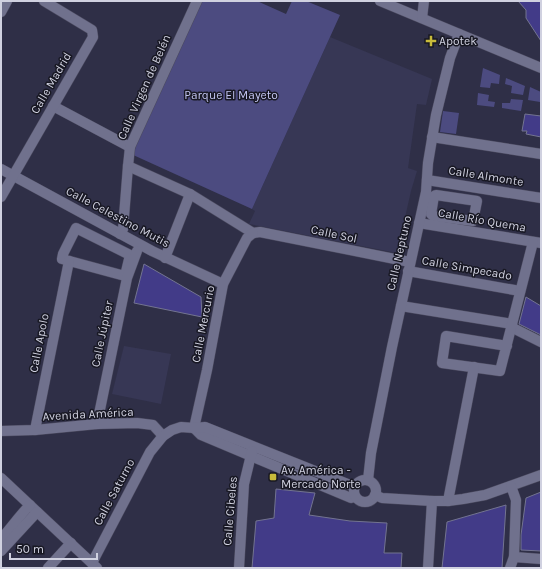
<svg xmlns="http://www.w3.org/2000/svg" width="542" height="569" font-family="Karla,sans-serif">
	<style>
		.built { fill: #373755 }
		.green { fill: #4c4b80 }
		.building { fill: #423b88; stroke: #737490 }
		.lines { fill: none; stroke-linecap: round; stroke-linejoin: round }
		.minor-casing { stroke: #4b4a5f; stroke-width: 11 }
		.minor { stroke: #70718d; stroke-width: 10 }
		.poi-dot { fill: #c8bb3b; stroke: #181823; stroke-width: 1.5 }
		.labels { text-anchor: middle; dominant-baseline: central; stroke-width: 3; stroke-linejoin: round; paint-order: stroke }
		.poi-label { font-size: 12px; fill: #d0d1e0; stroke: #181823; text-anchor: start }
		.street-label { font-size: 12px; fill: #d0d1e0; stroke: #181823 }
		.park-label { font-size: 12px; fill: #c2c4f0; stroke: #181823 }
	</style>
	<rect width="100%" height="100%" fill="#2f2f47"/>
	<!-- built -->
	<g class="built">
		<polygon points="330,37 432,79 426,105 417,104 408,168 417,171 411,191 397,253 249,224 255,211 252,209"/>
		<polygon points="124,346 171,354 161,404 112,394"/>
	</g>
	<!-- green -->
	<g class="green">
		<polygon points="201,1 257,1 286,14 292,1 306,1 340,15 252,209 131,154"/>
		<polygon points="483,68 500,75 499,84 491,83 490,88 480,87"/>
		<polygon points="506,78 525,86 523,95 511,93 512,86 505,84"/>
		<polygon points="530,87 541,92 540,102 528,100"/>
		<polygon points="478,93 489,95 488,101 495,102 494,107 477,105"/>
		<polygon points="511,99 523,100 521,111 502,108 502,103 510,103"/>
		<polygon points="443,111 459,113 456,134 440,132"/>
	</g>
	<!-- building -->
	<g class="building">
		<polygon points="518,1 541,1 541,41 526,18 526,10"/>
		<polygon points="525,114 541,116 541,137 526,134 527,131 522,131"/>
		<polygon points="144,264 201,297 202,317 134,303"/>
		<polygon points="526,297 541,306 541,335 519,324"/>
		<polygon points="276,489 315,493 309,515 350,521 387,523 384,553 402,553 401,568 252,568 256,521 274,518"/>
		<polygon points="541,492 541,551 521,550 521,535 526,498"/>
		<polygon points="506,505 502,568 442,568 447,522"/>
	</g>
	<g class="lines">
		<defs>
			<g id="minor">
				<polyline points="380,1 541,68"/>
				<polyline points="1,12 7,1"/>
				<polyline points="422,18 424,1"/>
				<polyline points="53,106 130,147"/>
				<polyline points="432,137 541,154"/>
				<polyline points="128,166 190,194 253,233"/>
				<polyline points="1,169 152,251 223,284"/>
				<polyline points="427,180 541,198"/>
				<polygon points="436,195 477,201 473,221 433,216 431,214 434,196"/>
				<polyline points="1,197 93,37 92,30 44,1"/>
				<polyline points="419,223 541,243"/>
				<polygon points="76,228 130,255 125,276 62,259 63,254"/>
				<polyline points="253,233 260,232 410,262"/>
				<polyline points="120,234 123,229 128,166 130,147 197,1"/>
				<polyline points="165,258 190,194"/>
				<polyline points="408,271 520,291"/>
				<polyline points="401,306 512,324"/>
				<polyline points="511,327 541,342"/>
				<polyline points="507,346 446,336 442,363 500,371 533,242"/>
				<polyline points="97,424 127,278 137,251"/>
				<polyline points="194,428 207,370 223,284 247,238 253,233"/>
				<polyline points="194,428 201,435 351,498 355,497"/>
				<polyline points="35,430 69,261"/>
				<polyline points="1,431 35,430 97,424 137,423 153,425 163,436"/>
				<polyline points="1,478 97,568"/>
				<circle cx="365" cy="491" r="11"/>
				<polyline points="368,480 371,453 392,347 426,192 428,163 436,115 450,58 459,34"/>
				<polyline points="375,495 382,498 432,501 448,501 463,499 485,495 541,475"/>
				<polyline points="448,501 474,367"/>
				<path d="M1,539C11,528 19,516 30,505"/>
				<polyline points="1,551 37,512"/>
				<polyline points="514,557 541,559"/>
				<polyline points="92,563 150,452 163,436 172,430 181,427 194,428 205,427 350,485 355,486"/>
				<polyline points="48,568 71,543"/>
				<polyline points="239,568 244,484 252,451"/>
				<polyline points="428,568 432,501"/>
				<polyline points="510,568 514,557 516,500 511,486"/>
			</g>
		</defs>
		<!-- minor casing -->
		<use href="#minor" class="minor-casing"/>
		<!-- minor -->
		<use href="#minor" class="minor"/>
	</g>
	<!-- markers -->
	<g class="poi-dot">
		<path d="M429 35h4v4h4v4h-4v4h-4v-4h-4v-4h4z"/>
		<rect x="269" y="473" width="8" height="8" rx="2"/>
	</g>
	<g class="labels">
		<!-- poi labels -->
		<g class="poi-label">
			<text x="439" y="41">Apotek</text>
			<text x="281" y="470">Av. América -<tspan x="281" dy="14">Mercado Norte</tspan></text>
		</g>
		<!-- street labels -->
		<g class="street-label">
			<text transform="translate(51 83) rotate(-60)">Calle Madrid</text>
			<text transform="translate(144 87) rotate(-66)">Calle Virgen de Belén</text>
			<text transform="translate(486 176) rotate(9)">Calle Almonte</text>
			<text transform="translate(118 217) rotate(28)">Calle Celestino Mutis</text>
			<text transform="translate(482 220) rotate(10)">Calle Río Quema</text>
			<text transform="translate(334 234) rotate(12)">Calle Sol</text>
			<text transform="translate(399 253) rotate(-77)">Calle Neptuno</text>
			<text transform="translate(467 268) rotate(10)">Calle Simpecado</text>
			<text transform="translate(203 324) rotate(-79)">Calle Mercurio</text>
			<text transform="translate(102 334) rotate(-78)">Calle Júpiter</text>
			<text transform="translate(39 343) rotate(-79)">Calle Apolo</text>
			<text transform="translate(88 414) rotate(-3)">Avenida América</text>
			<text transform="translate(114 492) rotate(-62)">Calle Saturno</text>
			<text transform="translate(230 511) rotate(-85)">Calle Cibeles</text>
		</g>
		<!-- park labels -->
		<g class="park-label">
			<text x="231" y="95">Parque El Mayeto</text>
		</g>
	</g>
	<!-- border -->
	<rect width="542" height="569" fill="none" stroke="#d0d1e0" stroke-width="4"/>
	<!-- scale -->
	<path d="M10 553v6h87v-6" fill="none" stroke="#d0d1e0" stroke-width="2"/>
	<text x="16" y="553" font-size="12" fill="#d0d1e0" stroke="#181823" stroke-width="3" paint-order="stroke">50 m</text>
</svg>
